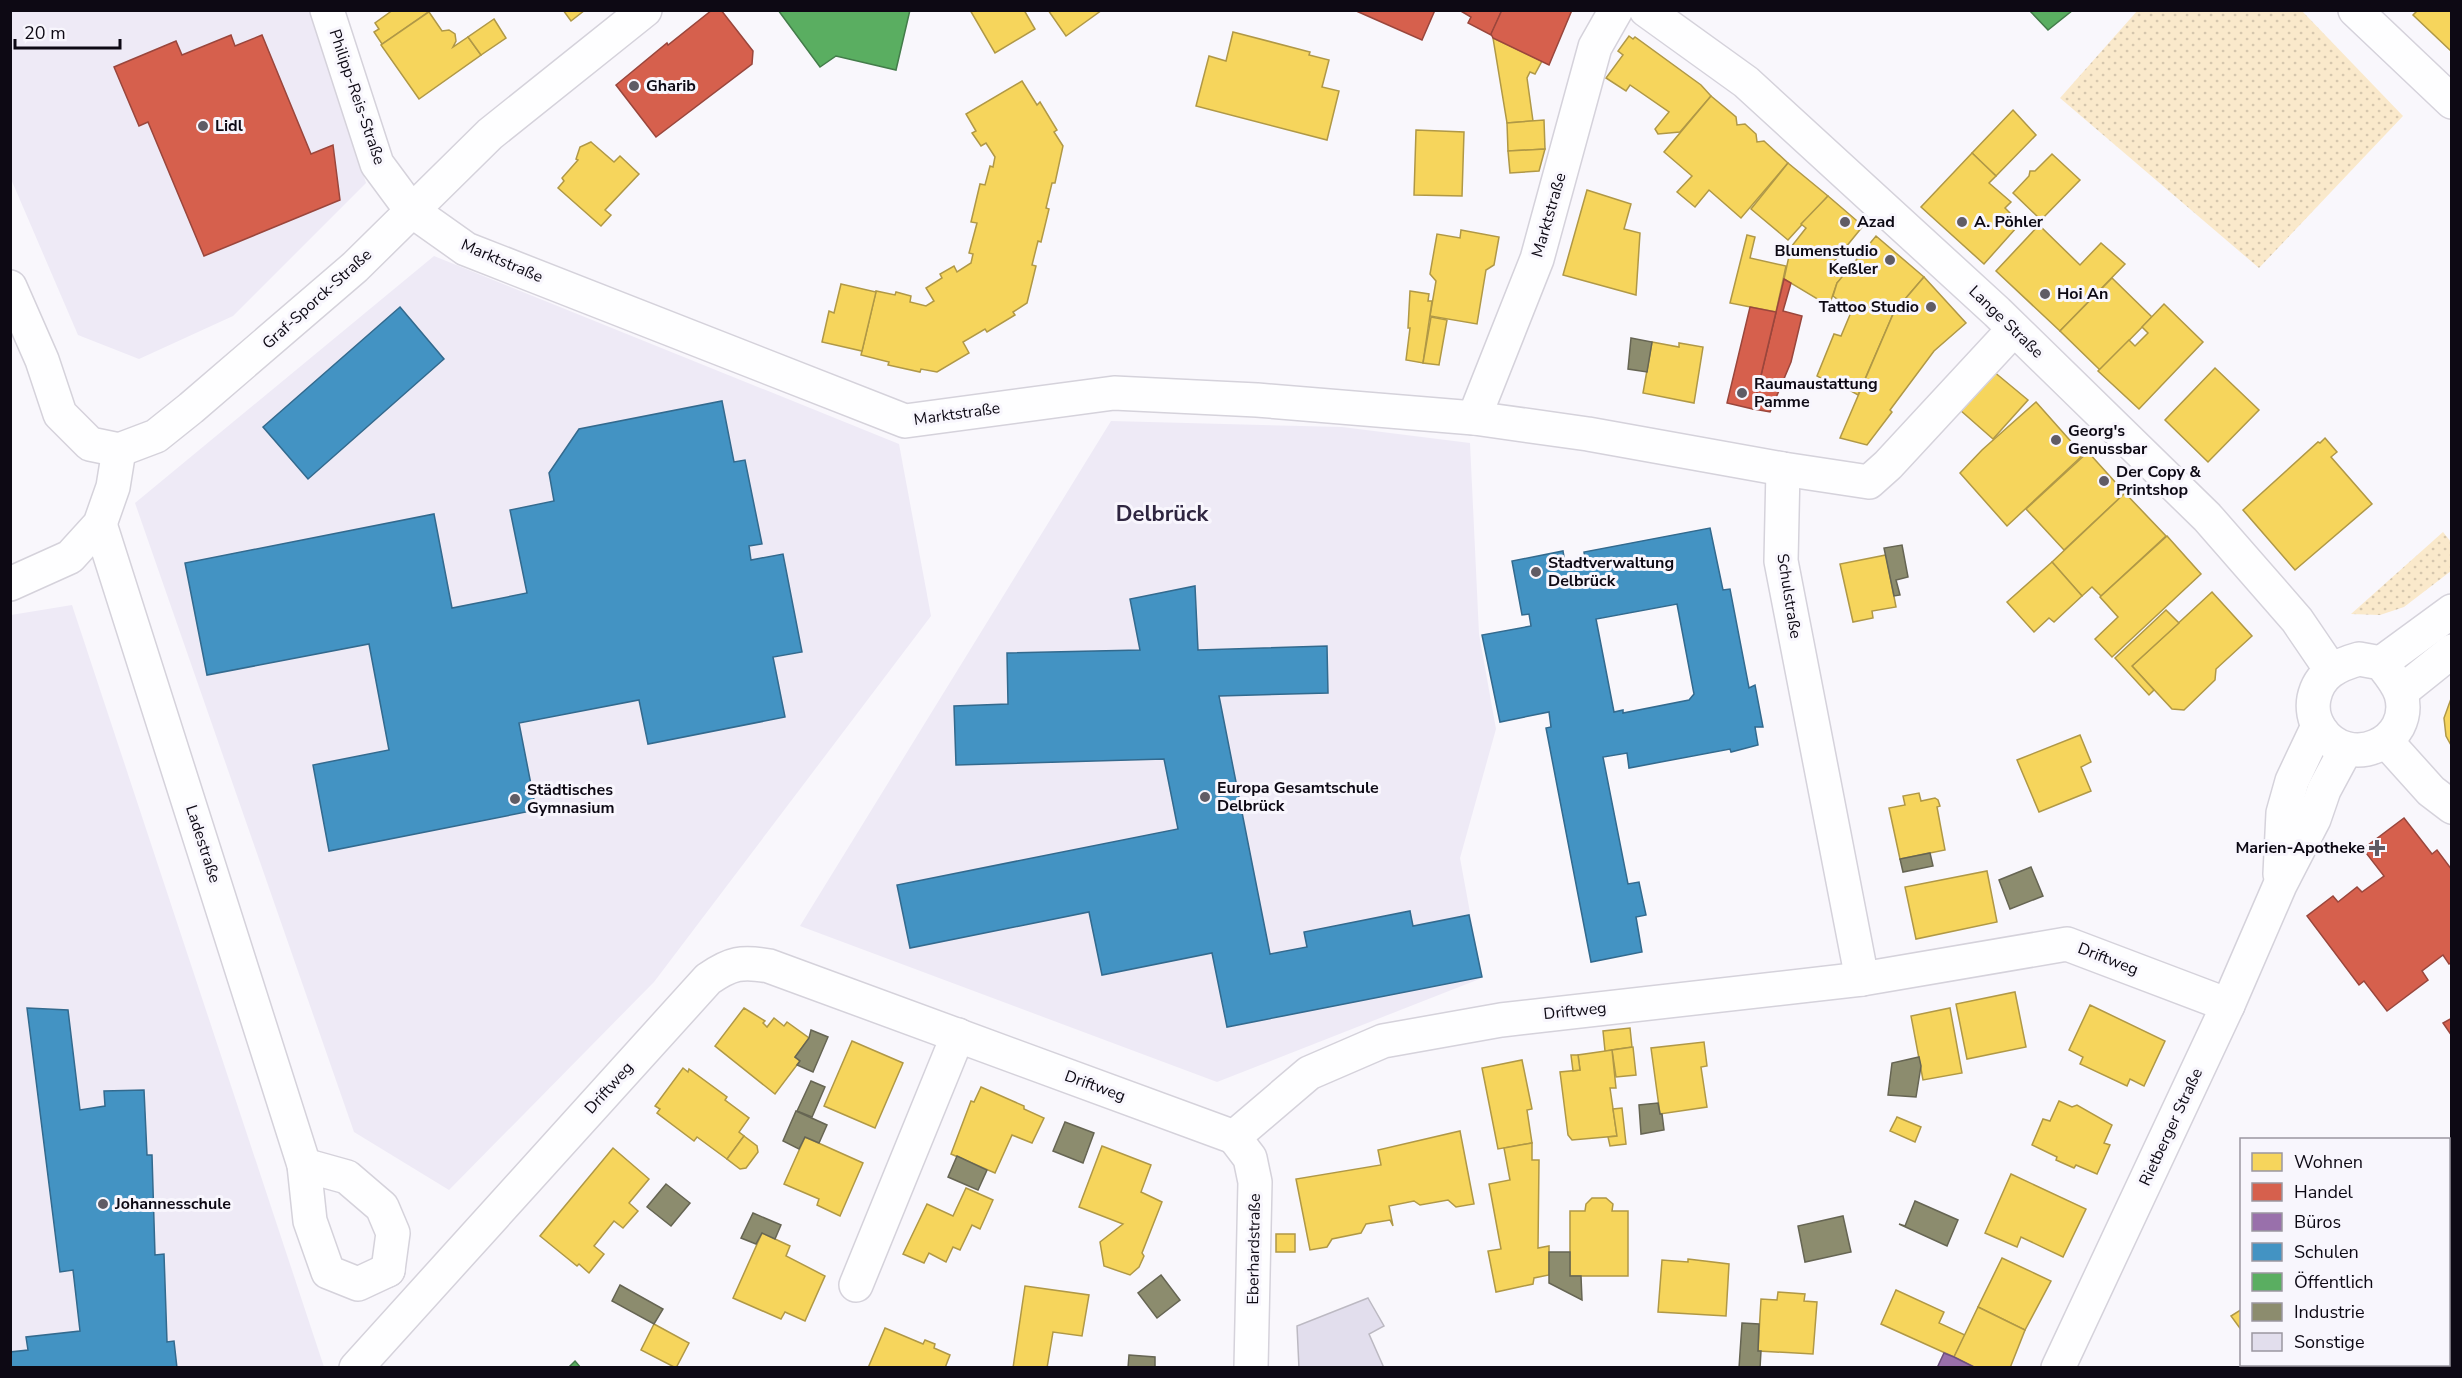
<svg xmlns="http://www.w3.org/2000/svg" width="2462" height="1378" font-family="'Nunito Sans',sans-serif">
	<style>
		.built { fill: #eeeaf6 }
		.green { fill: url(#green-dots) }
		.homes { fill: #f6d55c; stroke: #b09846; stroke-width: 1.5 }
		.shops { fill: #d6604d; stroke: #9a463c; stroke-width: 1.5 }
		.offices { fill: #9970ab; stroke: #6f517e; stroke-width: 1.5 }
		.schools { fill: #4393c3; stroke: #336a8e; stroke-width: 1.5; fill-rule: evenodd }
		.public { fill: #5aae61; stroke: #437c4a; stroke-width: 1.5 }
		.industry { fill: #8c8c6e; stroke: #666553; stroke-width: 1.5 }
		.building { fill: #e2deed; stroke: #bcb9c2; stroke-width: 1.5 }
		.lines { fill: none; stroke-linecap: round; stroke-linejoin: round }
		.minor-casing { stroke: #d5d2db; stroke-width: 36 }
		.minor { stroke: #fefeff; stroke-width: 33 }
		.poi-dot { fill: #605c65; stroke: #f8f6fd; stroke-width: 2 }
		.labels { text-anchor: middle; dominant-baseline: central; stroke-width: 6; stroke-linejoin: round; paint-order: stroke }
		.poi-label { font-size: 16px; font-weight: bold; fill: #0d0914; stroke: #f8f6fd; text-anchor: start }
		.street-label { font-size: 16px; fill: #0d0914; stroke: #f8f6fd }
		.district-label { font-size: 22px; font-weight: bold; fill: #2f2641; stroke: #f8f6fd }
	</style>
	<defs>
		<pattern id="green-dots" width="8" height="8" patternUnits="userSpaceOnUse" patternTransform="scale(1.5)"><rect width="8" height="8" fill="#fae9cb"/><path d="M2 2h.1M6 6h.1" fill="none" stroke="#d5c6ad" stroke-width="1.8" stroke-linecap="round"/></pattern>
	</defs>
	<rect width="100%" height="100%" fill="#f9f7fc"/>
	<!-- built -->
	<g class="built">
		<polygon points="10,11 312,11 366,183 233,316 139,359 78,335 11,179"/>
		<polygon points="434,256 899,444 931,616 654,982 449,1190 354,1132 135,503"/>
		<polygon points="1111,421 1342,427 1470,443 1479,634 1496,729 1460,858 1482,978 1217,1082 800,926"/>
		<polygon points="72,605 324,1367 11,1368 11,615"/>
	</g>
	<!-- green -->
	<g class="green">
		<polygon points="2138,10 2302,11 2403,116 2259,268 2060,98"/>
		<polygon points="2443,532 2451,542 2451,571 2404,607 2380,615 2351,614"/>
	</g>
	<!-- homes -->
	<g class="homes">
		<polygon points="393,10 431,10 382,44 374,32 379,29 375,23"/>
		<polygon points="563,10 585,10 571,21"/>
		<polygon points="970,10 1024,10 1035,29 995,53"/>
		<polygon points="1048,10 1102,10 1066,36"/>
		<polygon points="2418,10 2452,10 2452,52 2413,15"/>
		<polygon points="429,12 442,31 449,30 455,34 456,41 453,47 468,37 481,55 419,99 381,45"/>
		<polygon points="494,19 506,38 481,55 468,37"/>
		<polygon points="1233,32 1310,52 1309,55 1329,60 1322,87 1339,91 1327,140 1196,106 1209,56 1226,61"/>
		<polygon points="1629,36 1633,39 1635,37 1701,85 1711,96 1680,132 1658,134 1655,129 1669,112 1630,85 1626,91 1606,78 1623,55 1618,51"/>
		<polygon points="1493,38 1542,61 1535,74 1530,72 1527,78 1533,121 1507,123"/>
		<polygon points="1022,81 1037,105 1040,102 1057,130 1054,132 1063,146 1055,183 1052,183 1046,208 1049,209 1041,242 1038,241 1032,265 1036,266 1027,303 1013,312 1015,315 987,332 985,329 963,342 969,353 937,372 921,369 920,372 888,365 889,362 861,355 876,291 895,295 896,292 911,296 910,302 926,306 934,301 926,288 942,278 940,274 954,266 957,272 971,263 973,254 969,253 977,223 971,222 980,184 985,185 990,166 993,167 995,157 986,143 981,146 972,133 976,131 966,114"/>
		<polygon points="1711,96 1736,117 1737,125 1745,124 1756,134 1757,142 1764,141 1788,163 1741,218 1709,190 1695,207 1677,192 1692,176 1664,152"/>
		<polygon points="2013,110 2036,135 1996,176 1972,153"/>
		<polygon points="1544,120 1545,149 1508,151 1507,123"/>
		<polygon points="1416,130 1464,132 1462,196 1414,195"/>
		<polygon points="591,142 614,162 620,156 639,174 605,210 611,215 601,226 558,188 564,181 562,178 578,160 576,159 580,147"/>
		<polygon points="1545,149 1539,171 1510,173 1508,151"/>
		<polygon points="1972,153 1996,176 1989,183 2011,202 2005,208 2017,220 2017,227 1984,264 1921,207"/>
		<polygon points="2052,154 2080,180 2041,220 2013,193 2029,176 2030,171 2035,171"/>
		<polygon points="1788,163 1828,196 1788,240 1751,209"/>
		<polygon points="1587,190 1631,204 1624,229 1640,233 1636,295 1563,275"/>
		<polygon points="1828,196 1863,226 1832,264 1845,274 1837,283 1829,306 1784,279 1791,247 1806,228 1801,224"/>
		<polygon points="2039,225 2080,265 2101,243 2125,264 2060,331 1996,271"/>
		<polygon points="1461,230 1499,237 1494,265 1486,270 1477,324 1430,316 1436,281 1430,274 1437,234 1460,238"/>
		<polygon points="1747,235 1755,237 1750,258 1786,266 1776,312 1730,303"/>
		<polygon points="1876,236 1924,277 1894,312 1858,395 1844,387 1842,390 1817,376 1834,334 1841,336 1852,310 1833,296 1837,283"/>
		<polygon points="1924,277 1966,323 1934,351 1890,410 1892,412 1867,445 1840,438 1894,312"/>
		<polygon points="2112,278 2152,317 2100,370 2060,331"/>
		<polygon points="841,284 876,292 862,351 822,342 829,311 834,313"/>
		<polygon points="1410,291 1429,294 1428,301 1432,301 1423,363 1406,360 1410,328 1408,328"/>
		<polygon points="2164,304 2203,342 2139,409 2098,371 2129,340 2135,346 2148,333 2142,327"/>
		<polygon points="1431,317 1447,320 1439,365 1423,363"/>
		<polygon points="1652,342 1679,347 1679,343 1703,347 1694,403 1643,393"/>
		<polygon points="2215,368 2259,410 2208,462 2165,420"/>
		<polygon points="1993,371 2028,400 1993,439 1960,410"/>
		<polygon points="2036,402 2083,455 2007,526 1960,473 1982,450"/>
		<polygon points="2325,438 2337,452 2331,457 2372,504 2295,570 2243,510 2318,442 2320,443"/>
		<polygon points="2088,452 2125,493 2064,550 2026,509"/>
		<polygon points="2125,493 2166,536 2101,596 2092,587 2082,596 2052,562"/>
		<polygon points="2167,536 2201,574 2112,657 2095,639 2118,617 2100,597"/>
		<polygon points="1886,555 1896,607 1872,611 1873,618 1853,622 1840,564"/>
		<polygon points="2052,562 2082,596 2054,622 2049,618 2034,632 2007,602"/>
		<polygon points="2212,592 2252,636 2216,669 2215,680 2184,710 2172,709 2132,666"/>
		<polygon points="2166,610 2179,623 2132,666 2154,690 2149,695 2115,658"/>
		<polygon points="2452,696 2452,747 2446,736 2444,718"/>
		<polygon points="2080,735 2091,762 2081,767 2091,791 2039,812 2017,760"/>
		<polygon points="1919,793 1921,801 1935,798 1938,800 1940,806 1937,807 1945,850 1900,859 1889,808 1905,805 1903,796"/>
		<polygon points="1987,871 1997,922 1916,939 1905,887"/>
		<polygon points="2015,992 2026,1047 1967,1059 1956,1004"/>
		<polygon points="2090,1005 2165,1041 2144,1086 2130,1079 2127,1086 2080,1064 2083,1057 2069,1050"/>
		<polygon points="744,1008 765,1021 763,1023 767,1027 774,1018 784,1026 787,1022 809,1038 795,1057 800,1061 775,1094 715,1046"/>
		<polygon points="1950,1008 1962,1073 1923,1080 1911,1016"/>
		<polygon points="1630,1028 1632,1047 1605,1051 1603,1031"/>
		<polygon points="852,1041 903,1063 875,1128 824,1106"/>
		<polygon points="1704,1042 1707,1066 1701,1067 1707,1107 1660,1114 1651,1048"/>
		<polygon points="1633,1047 1636,1075 1616,1077 1612,1050"/>
		<polygon points="1612,1050 1616,1088 1610,1088 1617,1136 1572,1140 1568,1135 1560,1072 1580,1070 1578,1055"/>
		<polygon points="1571,1055 1578,1055 1580,1070 1573,1071"/>
		<polygon points="1522,1060 1532,1109 1527,1110 1532,1143 1498,1149 1482,1068"/>
		<polygon points="683,1068 688,1072 689,1069 727,1097 725,1100 749,1118 739,1132 744,1136 727,1159 697,1137 694,1141 657,1113 660,1109 655,1106"/>
		<polygon points="981,1087 1024,1106 1024,1109 1044,1118 1032,1143 1012,1135 995,1173 951,1154 971,1101 974,1102"/>
		<polygon points="2059,1101 2072,1107 2077,1105 2112,1125 2104,1143 2110,1145 2097,1174 2076,1165 2074,1168 2056,1160 2057,1157 2032,1145 2043,1119 2050,1121"/>
		<polygon points="1622,1108 1626,1144 1610,1146 1608,1137 1617,1136 1613,1109"/>
		<polygon points="1897,1117 1921,1127 1915,1142 1890,1131"/>
		<polygon points="1460,1131 1474,1204 1456,1207 1448,1200 1420,1205 1414,1201 1389,1206 1393,1226 1390,1220 1366,1224 1361,1233 1332,1239 1327,1247 1310,1250 1296,1179 1381,1165 1378,1150"/>
		<polygon points="744,1136 757,1146 758,1152 746,1168 740,1169 727,1159"/>
		<polygon points="805,1137 863,1163 840,1216 817,1205 819,1199 784,1184"/>
		<polygon points="1532,1143 1532,1160 1539,1160 1538,1248 1549,1246 1549,1275 1534,1278 1533,1284 1496,1292 1488,1251 1501,1249 1489,1184 1510,1180 1504,1148"/>
		<polygon points="1102,1146 1151,1165 1141,1192 1162,1202 1142,1253 1144,1256 1139,1267 1130,1275 1104,1266 1100,1242 1123,1224 1079,1207"/>
		<polygon points="613,1148 649,1179 629,1203 638,1211 623,1228 614,1221 594,1246 604,1254 589,1273 579,1264 577,1266 540,1236"/>
		<polygon points="2452,1162 2452,1273 2448,1276 2448,1165"/>
		<polygon points="2011,1174 2086,1209 2063,1257 2021,1237 2017,1247 1985,1233"/>
		<polygon points="966,1188 993,1200 980,1229 972,1225 960,1250 953,1247 946,1262 929,1253 924,1263 903,1254 927,1204 953,1216"/>
		<polygon points="1592,1198 1606,1198 1613,1204 1612,1211 1628,1211 1628,1276 1570,1276 1570,1211 1585,1211 1586,1204"/>
		<polygon points="762,1233 790,1246 786,1256 825,1276 805,1321 785,1312 781,1319 733,1298"/>
		<rect x="1276" y="1234" width="19" height="18"/>
		<polygon points="2002,1258 2051,1281 2025,1330 1978,1307"/>
		<polygon points="1688,1259 1729,1264 1726,1316 1658,1312 1662,1260 1688,1262"/>
		<polygon points="1025,1286 1089,1295 1082,1336 1053,1332 1047,1368 1013,1368"/>
		<polygon points="1896,1290 1944,1312 1939,1323 1965,1335 1954,1357 1881,1324"/>
		<polygon points="1778,1292 1805,1294 1804,1301 1817,1302 1813,1354 1758,1351 1761,1299 1777,1300"/>
		<polygon points="1978,1307 2025,1330 2010,1368 1976,1368 1954,1357"/>
		<polygon points="2242,1309 2242,1331 2231,1316"/>
		<polygon points="654,1324 689,1343 676,1368 641,1350"/>
		<polygon points="885,1328 923,1344 925,1340 935,1344 934,1348 950,1355 945,1368 868,1368"/>
		<polygon points="2264,1364 2392,1364 2394,1368 2267,1368"/>
	</g>
	<!-- shops -->
	<g class="shops">
		<polygon points="712,10 721,10 753,51 752,64 656,137 616,85 667,43 668,45"/>
		<polygon points="1354,10 1435,10 1422,40"/>
		<polygon points="1459,10 1502,10 1491,35 1468,23 1471,17"/>
		<polygon points="1502,10 1572,10 1549,65 1493,38 1491,34"/>
		<polygon points="231,35 235,46 262,35 311,154 333,145 340,200 204,256 148,122 139,126 114,67 176,41 182,55"/>
		<polygon points="1784,279 1791,283 1783,311 1802,316 1791,362 1770,412 1753,409"/>
		<polygon points="1750,307 1776,312 1753,409 1727,403"/>
		<polygon points="2404,818 2432,854 2437,850 2452,870 2452,962 2449,964 2443,955 2422,971 2428,980 2387,1011 2364,981 2359,985 2307,916 2333,896 2338,902 2357,887 2362,892 2384,876 2363,849"/>
		<polygon points="2452,1018 2452,1036 2443,1023"/>
	</g>
	<!-- offices -->
	<polygon class="offices" points="1944,1353 1954,1357 1976,1368 1937,1368"/>
	<!-- schools -->
	<g class="schools">
		<polygon points="400,307 444,359 308,479 263,427"/>
		<polygon points="722,401 734,462 745,460 762,544 749,546 751,560 783,554 802,652 773,657 785,717 648,744 639,700 519,723 536,810 329,851 313,765 389,750 369,644 207,675 185,563 434,514 452,608 527,593 510,510 554,501 549,473 579,429"/>
		<path d="M1710,528L1723,590L1730,589L1749,688L1755,685L1763,727H1755L1758,745L1731,752L1730,749L1629,768L1627,753L1603,757L1628,884L1639,882L1646,915L1636,917L1642,952L1591,962L1546,728L1551,727L1549,712L1500,722L1482,635L1531,626L1529,614L1522,615L1512,561L1563,551L1565,563L1585,559L1584,552ZM1677,604L1694,694L1689,700L1623,713V710L1614,712L1596,619Z"/>
		<polygon points="1195,586 1198,650 1327,646 1328,693 1219,696 1270,954 1307,947 1304,932 1410,911 1413,926 1469,915 1482,977 1227,1027 1212,953 1102,975 1089,912 910,948 897,885 1178,829 1164,759 956,765 954,706 1008,704 1007,653 1140,650 1130,599"/>
		<polygon points="27,1008 68,1010 80,1110 105,1106 104,1091 144,1090 147,1155 152,1155 155,1255 164,1254 167,1342 174,1341 177,1368 10,1368 10,1352 28,1350 26,1337 80,1331 73,1270 60,1272"/>
	</g>
	<!-- public -->
	<g class="public">
		<polygon points="778,10 910,10 896,70 836,56 820,67"/>
		<polygon points="2029,10 2073,10 2048,30"/>
		<polygon points="575,1361 581,1368 568,1368"/>
	</g>
	<!-- industry -->
	<g class="industry">
		<polygon points="1631,338 1652,342 1647,372 1628,369"/>
		<polygon points="1902,545 1908,577 1896,580 1900,595 1894,596 1884,548"/>
		<polygon points="1930,853 1933,866 1903,872 1900,859"/>
		<polygon points="2031,867 2043,896 2010,909 1999,880"/>
		<polygon points="811,1030 828,1037 813,1072 797,1065 800,1061 795,1057 809,1038"/>
		<polygon points="1919,1057 1921,1066 1916,1097 1888,1095 1892,1063"/>
		<polygon points="811,1081 825,1087 812,1117 797,1111"/>
		<polygon points="1658,1103 1660,1114 1662,1114 1664,1130 1641,1134 1639,1105"/>
		<polygon points="796,1111 827,1125 819,1143 805,1137 799,1149 783,1141"/>
		<polygon points="1065,1122 1094,1133 1083,1163 1053,1151"/>
		<polygon points="957,1156 987,1170 978,1190 948,1177"/>
		<polygon points="666,1184 690,1203 671,1226 647,1207"/>
		<polygon points="1915,1201 1958,1220 1947,1246 1899,1224 1905,1226"/>
		<polygon points="753,1213 781,1225 775,1239 762,1233 756,1244 741,1238"/>
		<polygon points="1843,1216 1851,1252 1805,1262 1798,1226"/>
		<polygon points="1549,1252 1570,1252 1570,1276 1581,1276 1582,1300 1549,1283"/>
		<polygon points="1161,1275 1180,1300 1157,1318 1138,1293"/>
		<polygon points="620,1285 663,1309 654,1324 612,1301"/>
		<polygon points="1742,1323 1759,1324 1758,1351 1761,1351 1760,1368 1739,1368"/>
		<polygon points="1129,1355 1155,1357 1155,1368 1128,1368"/>
	</g>
	<!-- building -->
	<polygon class="building" points="1368,1298 1384,1326 1369,1334 1384,1368 1299,1368 1297,1326"/>
	<g class="lines">
		<defs>
			<g id="minor">
				<polyline points="327,10 377,164 411,210 466,249 905,421 1114,393 1257,400 1474,418 1588,434 1783,469 1869,482 1888,465 2014,329"/>
				<polyline points="1646,10 1746,82 1997,312 2207,517 2297,620 2331,670"/>
				<polyline points="2355,10 2452,102"/>
				<polyline points="10,287 42,360 60,414 90,444 119,450"/>
				<polyline points="1474,418 1537,259 1595,47 1616,10"/>
				<polyline points="119,450 156,436 191,408 355,267 490,134 645,10"/>
				<polyline points="1783,469 1781,561 1862,979"/>
				<polyline points="100,524 304,1165 310,1221 328,1272 358,1284 388,1270"/>
				<polyline points="10,584 70,557 100,524 113,487 119,450"/>
				<path d="M2359,659L2381,663C2388,672 2397,682 2401,694C2415,743 2348,772 2320,729C2314,720 2312,708 2314,698C2319,674 2337,665 2359,659Z"/>
				<polyline points="2381,663 2452,611"/>
				<polyline points="2401,692 2452,651"/>
				<polyline points="2386,741 2431,791 2452,807"/>
				<polyline points="2280,874 2283,813 2292,781 2318,726"/>
				<polyline points="1234,1137 1250,1158 1255,1182 1251,1368"/>
				<polyline points="304,1165 347,1177 382,1207 393,1233 388,1270"/>
				<polyline points="856,1285 958,1035"/>
				<path d="M356,1368L708,979C731,963 742,961 769,966L1234,1137L1309,1073L1383,1041L1501,1020L1862,979L2067,944L2228,1005"/>
				<polyline points="2058,1368 2228,1005 2280,885 2314,819 2324,790 2346,749"/>
			</g>
		</defs>
		<!-- minor casing -->
		<use href="#minor" class="minor-casing"/>
		<!-- minor -->
		<use href="#minor" class="minor"/>
	</g>
	<!-- markers -->
	<g class="poi-dot">
		<circle cx="634" cy="86" r="6"/>
		<circle cx="203" cy="126" r="6"/>
		<circle cx="1845" cy="222" r="6"/>
		<circle cx="1962" cy="222" r="6"/>
		<circle cx="1890" cy="260" r="6"/>
		<circle cx="2045" cy="294" r="6"/>
		<circle cx="1931" cy="307" r="6"/>
		<circle cx="1742" cy="393" r="6"/>
		<circle cx="2056" cy="440" r="6"/>
		<circle cx="2104" cy="481" r="6"/>
		<circle cx="1536" cy="572" r="6"/>
		<circle cx="1205" cy="797" r="6"/>
		<circle cx="515" cy="799" r="6"/>
		<path d="M2374 839h6v6h6v6h-6v6h-6v-6h-6v-6h6z"/>
		<circle cx="103" cy="1204" r="6"/>
	</g>
	<g class="labels">
		<!-- poi labels -->
		<g class="poi-label">
			<text x="646" y="86">Gharib</text>
			<text x="215" y="126">Lidl</text>
			<text x="1857" y="222">Azad</text>
			<text x="1974" y="222">A. Pöhler</text>
			<text x="1878" y="251" text-anchor="end">Blumenstudio<tspan x="1878" dy="18">Keßler</tspan></text>
			<text x="2057" y="294">Hoi An</text>
			<text x="1919" y="307" text-anchor="end">Tattoo Studio</text>
			<text x="1754" y="384">Raumaustattung<tspan x="1754" dy="18">Pamme</tspan></text>
			<text x="2068" y="431">Georg's<tspan x="2068" dy="18">Genussbar</tspan></text>
			<text x="2116" y="472">Der Copy &amp;<tspan x="2116" dy="18">Printshop</tspan></text>
			<text x="1548" y="563">Stadtverwaltung<tspan x="1548" dy="18">Delbrück</tspan></text>
			<text x="1217" y="788">Europa Gesamtschule<tspan x="1217" dy="18">Delbrück</tspan></text>
			<text x="527" y="790">Städtisches<tspan x="527" dy="18">Gymnasium</tspan></text>
			<text x="2365" y="848" text-anchor="end">Marien-Apotheke</text>
			<text x="115" y="1204">Johannesschule</text>
		</g>
		<!-- street labels -->
		<g class="street-label">
			<text transform="translate(357 97) rotate(71)">Philipp-Reis-Straße</text>
			<text transform="translate(1549 215) rotate(-74)">Marktstraße</text>
			<text transform="translate(502 261) rotate(23)">Marktstraße</text>
			<text transform="translate(317 299) rotate(-42)">Graf-Sporck-Straße</text>
			<text transform="translate(2006 322) rotate(44)">Lange Straße</text>
			<text transform="translate(957 414) rotate(-8)">Marktstraße</text>
			<text transform="translate(1789 596) rotate(81)">Schulstraße</text>
			<text transform="translate(203 844) rotate(72)">Ladestraße</text>
			<text transform="translate(2108 959) rotate(21)">Driftweg</text>
			<text transform="translate(1575 1011) rotate(-6)">Driftweg</text>
			<text transform="translate(1095 1086) rotate(20)">Driftweg</text>
			<text transform="translate(609 1088) rotate(-48)">Driftweg</text>
			<text transform="translate(2171 1127) rotate(-65)">Rietberger Straße</text>
			<text transform="translate(1254 1249) rotate(-89)">Eberhardstraße</text>
		</g>
		<!-- district labels -->
		<g class="district-label">
			<text x="1162" y="514">Delbrück</text>
		</g>
	</g>
	<!-- border -->
	<rect width="2462" height="1378" fill="none" stroke="#0d0914" stroke-width="24"/>
	<!-- legend -->
	<rect x="2240" y="1138" width="210" height="228" fill="#f8f6fd" stroke="#9a97a0" stroke-width="1.5"/>
	<rect x="2252" y="1153" width="30" height="18" fill="#f6d55c" stroke="#9a97a0" stroke-width="1.5"/>
	<text x="2294" y="1168" font-size="18" fill="#0d0914">Wohnen</text>
	<rect x="2252" y="1183" width="30" height="18" fill="#d6604d" stroke="#9a97a0" stroke-width="1.5"/>
	<text x="2294" y="1198" font-size="18" fill="#0d0914">Handel</text>
	<rect x="2252" y="1213" width="30" height="18" fill="#9970ab" stroke="#9a97a0" stroke-width="1.5"/>
	<text x="2294" y="1228" font-size="18" fill="#0d0914">Büros</text>
	<rect x="2252" y="1243" width="30" height="18" fill="#4393c3" stroke="#9a97a0" stroke-width="1.5"/>
	<text x="2294" y="1258" font-size="18" fill="#0d0914">Schulen</text>
	<rect x="2252" y="1273" width="30" height="18" fill="#5aae61" stroke="#9a97a0" stroke-width="1.5"/>
	<text x="2294" y="1288" font-size="18" fill="#0d0914">Öffentlich</text>
	<rect x="2252" y="1303" width="30" height="18" fill="#8c8c6e" stroke="#9a97a0" stroke-width="1.5"/>
	<text x="2294" y="1318" font-size="18" fill="#0d0914">Industrie</text>
	<rect x="2252" y="1333" width="30" height="18" fill="#e2deed" stroke="#9a97a0" stroke-width="1.5"/>
	<text x="2294" y="1348" font-size="18" fill="#0d0914">Sonstige</text>
	<!-- scale -->
	<path d="M15 39v9h105v-9" fill="none" stroke="#0d0914" stroke-width="3"/>
	<text x="24" y="39" font-size="18" fill="#0d0914" stroke="#f8f6fd" stroke-width="4.5" paint-order="stroke">20 m</text>
</svg>
